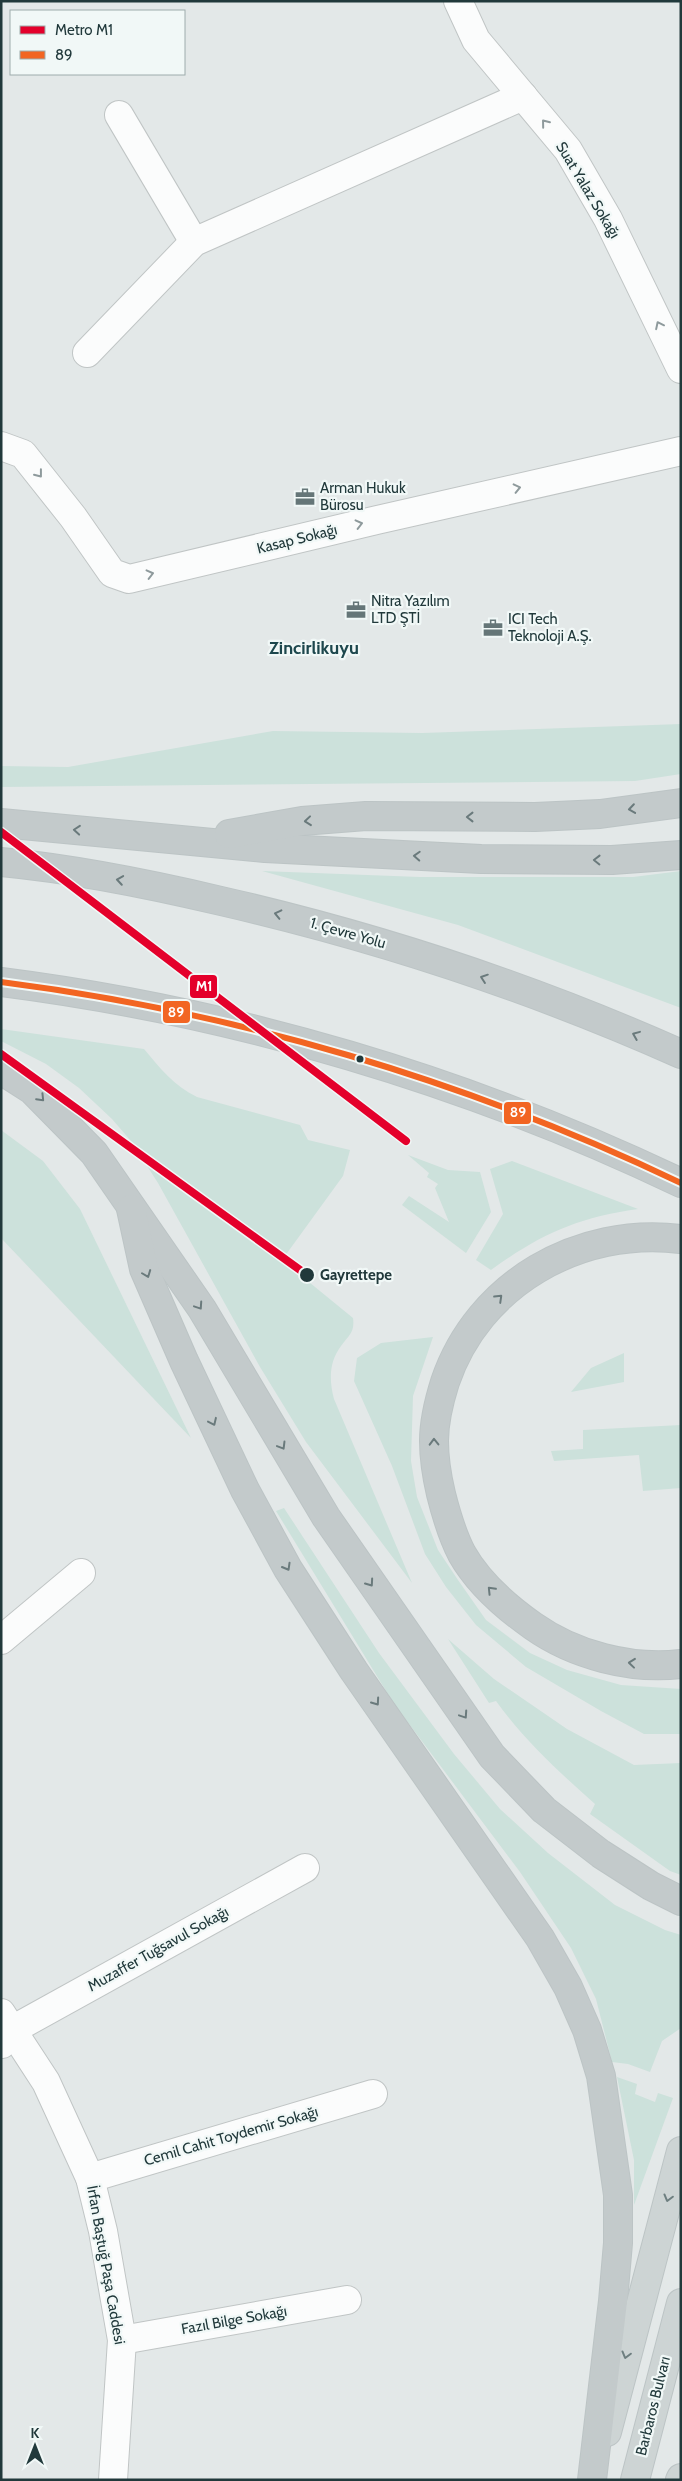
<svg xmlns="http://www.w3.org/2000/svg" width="682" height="2481" font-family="Cabin,sans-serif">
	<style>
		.grass { fill: #cce1db }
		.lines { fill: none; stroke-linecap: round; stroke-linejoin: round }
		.minor-casing { stroke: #c0c5c5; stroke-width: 30 }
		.primary-casing { stroke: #bcc4c5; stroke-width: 30 }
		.trunk-casing { stroke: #bcc4c5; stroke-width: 30 }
		.minor { stroke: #fbfcfc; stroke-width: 28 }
		.primary { stroke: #cdd4d4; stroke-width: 28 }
		.trunk { stroke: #c3cacb; stroke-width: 28 }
		.bus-1-casing { stroke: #f1f8f7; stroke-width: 10 }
		.bus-1 { stroke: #f26522; stroke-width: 6 }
		.metro-1-casing { stroke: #f1f8f7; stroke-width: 11 }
		.metro-1 { stroke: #e4002b; stroke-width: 8 }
		.oneway { stroke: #8e9a9c }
		.oneway2 { stroke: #6a7a7c }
		.oneway3 { stroke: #6e7f80 }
		.bus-dot { fill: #21393b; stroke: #f1f8f7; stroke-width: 2 }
		.labels { text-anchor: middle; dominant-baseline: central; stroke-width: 4.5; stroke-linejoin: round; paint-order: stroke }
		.street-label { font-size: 15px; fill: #21393b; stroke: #f1f8f7 }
		.poi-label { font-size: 15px; fill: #21393b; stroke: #f1f8f7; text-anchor: start }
		.stop-label { font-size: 15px; font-weight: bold; fill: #21393b; stroke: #f1f8f7; text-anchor: start }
		.quarter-label { font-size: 18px; font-weight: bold; fill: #1d474d; stroke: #f1f8f7 }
		.line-badge { stroke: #f1f8f7; stroke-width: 2 }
		.badge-label { font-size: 14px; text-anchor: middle; font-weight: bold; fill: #fff }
	</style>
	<rect width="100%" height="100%" fill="#e3e8e8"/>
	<!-- grass -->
	<g class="grass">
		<polygon points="681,724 681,774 635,781 1,787 1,766 68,767 273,731 422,733"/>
		<polygon points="262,871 420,877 633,877 681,871 681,1008 458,925"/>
		<path d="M1,1029L144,1049C160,1068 174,1086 197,1097L300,1125L308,1140L350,1150L343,1176L282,1260L353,1318C355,1332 349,1335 341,1346C329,1362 329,1380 334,1399L412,1583L306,1442L260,1367L158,1183L131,1141L112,1119L79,1088L46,1064L1,1041Z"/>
		<polygon points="1,1130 43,1161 80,1209 191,1438 1,1238"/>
		<polygon points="408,1155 448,1170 480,1172 491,1212 466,1253 402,1205 409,1196 449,1222 435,1188 438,1184 427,1177 429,1173"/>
		<path d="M512,1161L638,1209C576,1218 541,1234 491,1270L476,1260L503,1214L490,1169Z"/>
		<polygon points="433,1337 413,1396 411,1461 417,1497 438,1550 458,1580 486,1620 530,1653 567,1670 621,1685 681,1689 681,1734 644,1734 601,1711 526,1667 476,1625 446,1587 425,1554 392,1466 354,1381 357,1358 381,1343"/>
		<polygon points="624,1353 624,1382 571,1392 591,1368"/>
		<polygon points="681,1425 681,1488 643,1491 639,1455 554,1461 551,1451 583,1449 583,1430"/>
		<polygon points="284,1508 379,1653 454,1754 500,1809 548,1853 615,1905 665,1930 681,1935 681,2028 662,2041 650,2072 628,2064 612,2062 596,1999 571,1948 520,1872 394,1704 276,1511"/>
		<path d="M448,1639L494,1679L567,1729L634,1765L681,1763V1875L670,1871L590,1814L595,1804C559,1772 524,1740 496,1701L489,1703Z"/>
		<polygon points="617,2077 637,2084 635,2094 655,2102 658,2093 673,2098 634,2205 634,2160"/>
	</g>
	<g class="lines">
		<defs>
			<g id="minor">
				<polyline points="458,1 476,40 568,150 608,219 681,369"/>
				<polyline points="119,115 194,242"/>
				<polyline points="87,353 194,242 523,96"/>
				<polyline points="1,446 23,454 73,517 112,573 129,579 377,520 681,451"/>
				<polyline points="1,1640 81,1573"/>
				<polyline points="1,2013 46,2082 90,2178 103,2231 122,2340 113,2480"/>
				<polyline points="2,2044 12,2030 305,1868"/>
				<polyline points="90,2178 373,2094"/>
				<polyline points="122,2340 347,2300"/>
			</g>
			<g id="primary">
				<polyline points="607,2432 681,2151"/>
				<polyline points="635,2480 681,2303"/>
				<polyline points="680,2480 681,2478"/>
			</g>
			<g id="trunk">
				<polyline points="1,823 265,848 481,859 612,860 681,855"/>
				<polyline points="229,834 302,821 366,816 535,817 600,814 681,803"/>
				<path d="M1,862C75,869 149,884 221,901C378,937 533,988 681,1054"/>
				<path d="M1,982C236,1012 468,1081 681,1183"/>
				<polyline points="1,1070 32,1090 94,1153 202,1309 326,1517 492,1756 544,1810 601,1854 651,1886 681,1901"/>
				<polyline points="131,1209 144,1269 184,1361 245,1490 288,1569 354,1671 540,1938 568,1987 587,2030 601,2076 618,2195 618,2243 613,2301 592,2480"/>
				<path d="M681,1239C579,1226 478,1284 445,1382C439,1401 434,1421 434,1441C434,1458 437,1477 441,1494C446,1514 452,1535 462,1554C479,1584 506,1607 533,1626C574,1655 631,1670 681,1664"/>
			</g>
		</defs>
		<!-- minor casing -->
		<use href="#minor" class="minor-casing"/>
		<!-- primary casing -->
		<use href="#primary" class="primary-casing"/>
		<!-- trunk casing -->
		<use href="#trunk" class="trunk-casing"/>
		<!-- minor -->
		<use href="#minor" class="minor"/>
		<!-- primary -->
		<use href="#primary" class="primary"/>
		<!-- trunk -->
		<use href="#trunk" class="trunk"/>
		<defs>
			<path id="bus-1" d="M1,982C236,1012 468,1081 681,1183"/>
		</defs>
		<!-- bus-1 casing -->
		<use href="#bus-1" class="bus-1-casing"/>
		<!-- bus-1 -->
		<use href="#bus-1" class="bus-1"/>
		<defs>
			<g id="metro-1">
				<polyline points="1,832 406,1141"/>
				<polyline points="1,1054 307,1275"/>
			</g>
		</defs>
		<!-- metro-1 casing -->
		<use href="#metro-1" class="metro-1-casing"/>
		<!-- metro-1 -->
		<use href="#metro-1" class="metro-1"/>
	</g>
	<!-- one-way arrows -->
	<defs><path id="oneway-chevron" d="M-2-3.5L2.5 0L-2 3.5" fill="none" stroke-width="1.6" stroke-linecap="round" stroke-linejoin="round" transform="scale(1.25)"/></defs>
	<g class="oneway">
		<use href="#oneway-chevron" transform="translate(545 123) rotate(-129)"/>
		<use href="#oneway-chevron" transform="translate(659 325) rotate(-116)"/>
		<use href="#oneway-chevron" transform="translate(39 474) rotate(52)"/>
		<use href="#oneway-chevron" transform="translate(517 488) rotate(-13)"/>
		<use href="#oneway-chevron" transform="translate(359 524) rotate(-14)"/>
		<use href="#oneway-chevron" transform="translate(150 574) rotate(-14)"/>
	</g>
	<g class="oneway2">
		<use href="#oneway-chevron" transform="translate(632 809) rotate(172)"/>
		<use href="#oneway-chevron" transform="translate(470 817) rotate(180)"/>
		<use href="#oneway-chevron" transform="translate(308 821) rotate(174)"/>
		<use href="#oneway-chevron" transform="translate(77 830) rotate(-175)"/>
		<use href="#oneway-chevron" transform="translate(417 856) rotate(-177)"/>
		<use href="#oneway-chevron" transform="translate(597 860) rotate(-179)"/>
		<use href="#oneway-chevron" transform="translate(120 880) rotate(-171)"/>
		<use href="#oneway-chevron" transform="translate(278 914) rotate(-167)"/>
		<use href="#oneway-chevron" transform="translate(484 978) rotate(-161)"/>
		<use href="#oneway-chevron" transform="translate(636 1035) rotate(-158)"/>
		<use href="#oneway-chevron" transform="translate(41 1098) rotate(46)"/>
		<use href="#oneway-chevron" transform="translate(147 1274) rotate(69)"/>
		<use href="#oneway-chevron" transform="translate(499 1298) rotate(-44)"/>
		<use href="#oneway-chevron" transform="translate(199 1306) rotate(56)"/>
		<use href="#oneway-chevron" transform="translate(213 1422) rotate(65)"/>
		<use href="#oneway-chevron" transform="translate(434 1442) rotate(-91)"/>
		<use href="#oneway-chevron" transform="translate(282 1446) rotate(59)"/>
		<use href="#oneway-chevron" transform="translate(287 1567) rotate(60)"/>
		<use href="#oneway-chevron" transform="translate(370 1583) rotate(55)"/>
		<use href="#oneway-chevron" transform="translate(491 1590) rotate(-134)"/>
		<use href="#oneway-chevron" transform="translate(632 1663) rotate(-174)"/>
		<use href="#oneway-chevron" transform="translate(376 1702) rotate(55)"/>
		<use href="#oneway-chevron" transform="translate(464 1715) rotate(56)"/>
	</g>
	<g class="oneway3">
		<use href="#oneway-chevron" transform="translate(668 2198) rotate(105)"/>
		<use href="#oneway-chevron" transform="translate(626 2355) rotate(105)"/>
	</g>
	<!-- icons -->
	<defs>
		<symbol id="office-bare" viewBox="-9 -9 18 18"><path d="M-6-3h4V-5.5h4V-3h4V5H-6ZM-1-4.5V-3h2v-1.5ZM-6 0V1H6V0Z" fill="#657678" stroke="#f1f8f7" stroke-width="2.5" paint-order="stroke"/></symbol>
	</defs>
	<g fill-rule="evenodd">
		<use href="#office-bare" x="291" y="483" width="28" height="28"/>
		<use href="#office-bare" x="342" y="596" width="28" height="28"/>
		<use href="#office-bare" x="479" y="614" width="28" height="28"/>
	</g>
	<!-- markers -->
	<g class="bus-dot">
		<circle cx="360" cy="1059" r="4.5"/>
		<circle cx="307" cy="1275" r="8"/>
	</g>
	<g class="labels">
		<!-- street labels -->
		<g class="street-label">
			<text transform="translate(588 190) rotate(59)">Suat Yalaz Sokağı</text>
			<text transform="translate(297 539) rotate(-14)">Kasap Sokağı</text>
			<text transform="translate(348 933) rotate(16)">1. Çevre Yolu</text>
			<text transform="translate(158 1949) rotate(-29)">Muzaffer Tuğsavul Sokağı</text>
			<text transform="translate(231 2136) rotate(-16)">Cemil Cahit Toydemir Sokağı</text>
			<text transform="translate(106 2265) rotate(80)">İrfan Baştuğ Paşa Caddesi</text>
			<text transform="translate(234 2320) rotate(-10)">Fazıl Bilge Sokağı</text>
			<text transform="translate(653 2406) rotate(-76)">Barbaros Bulvarı</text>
		</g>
		<!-- poi labels -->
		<g class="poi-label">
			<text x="320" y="488">Arman Hukuk<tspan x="320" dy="17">Bürosu</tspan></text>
			<text x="371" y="601">Nitra Yazılım<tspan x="371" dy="17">LTD ŞTİ</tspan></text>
			<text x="508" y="619">ICI Tech<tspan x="508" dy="17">Teknoloji A.Ş.</tspan></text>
		</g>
		<!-- stop labels -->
		<g class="stop-label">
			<text x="320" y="1275">Gayrettepe</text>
		</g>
		<!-- quarter labels -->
		<g class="quarter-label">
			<text x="314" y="648">Zincirlikuyu</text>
		</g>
	</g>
	<g class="line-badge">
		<rect x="189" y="974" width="29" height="25" rx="5" fill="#e4002b"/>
		<rect x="162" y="1000" width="29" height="24" rx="5" fill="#f26522"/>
		<rect x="503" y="1101" width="29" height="24" rx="5" fill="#f26522"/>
	</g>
	<g class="badge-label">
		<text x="204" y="991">M1</text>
		<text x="176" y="1017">89</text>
		<text x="518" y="1117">89</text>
	</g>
	<!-- border -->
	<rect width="682" height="2481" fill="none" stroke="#21393b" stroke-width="5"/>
	<!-- legend -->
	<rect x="10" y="10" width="175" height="65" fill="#f1f8f7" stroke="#9eacac"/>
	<rect x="20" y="26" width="25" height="8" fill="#e4002b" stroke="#9eacac"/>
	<text x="55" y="35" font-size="15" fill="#21393b">Metro M1</text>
	<rect x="20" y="51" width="25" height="8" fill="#f26522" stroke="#9eacac"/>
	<text x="55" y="60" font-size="15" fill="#21393b">89</text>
	<!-- north arrow -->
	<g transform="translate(35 2446)" stroke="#f1f8f7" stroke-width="4" paint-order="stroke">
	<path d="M0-4L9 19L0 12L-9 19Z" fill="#21393b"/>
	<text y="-8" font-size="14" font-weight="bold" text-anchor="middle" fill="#21393b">K</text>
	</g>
</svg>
